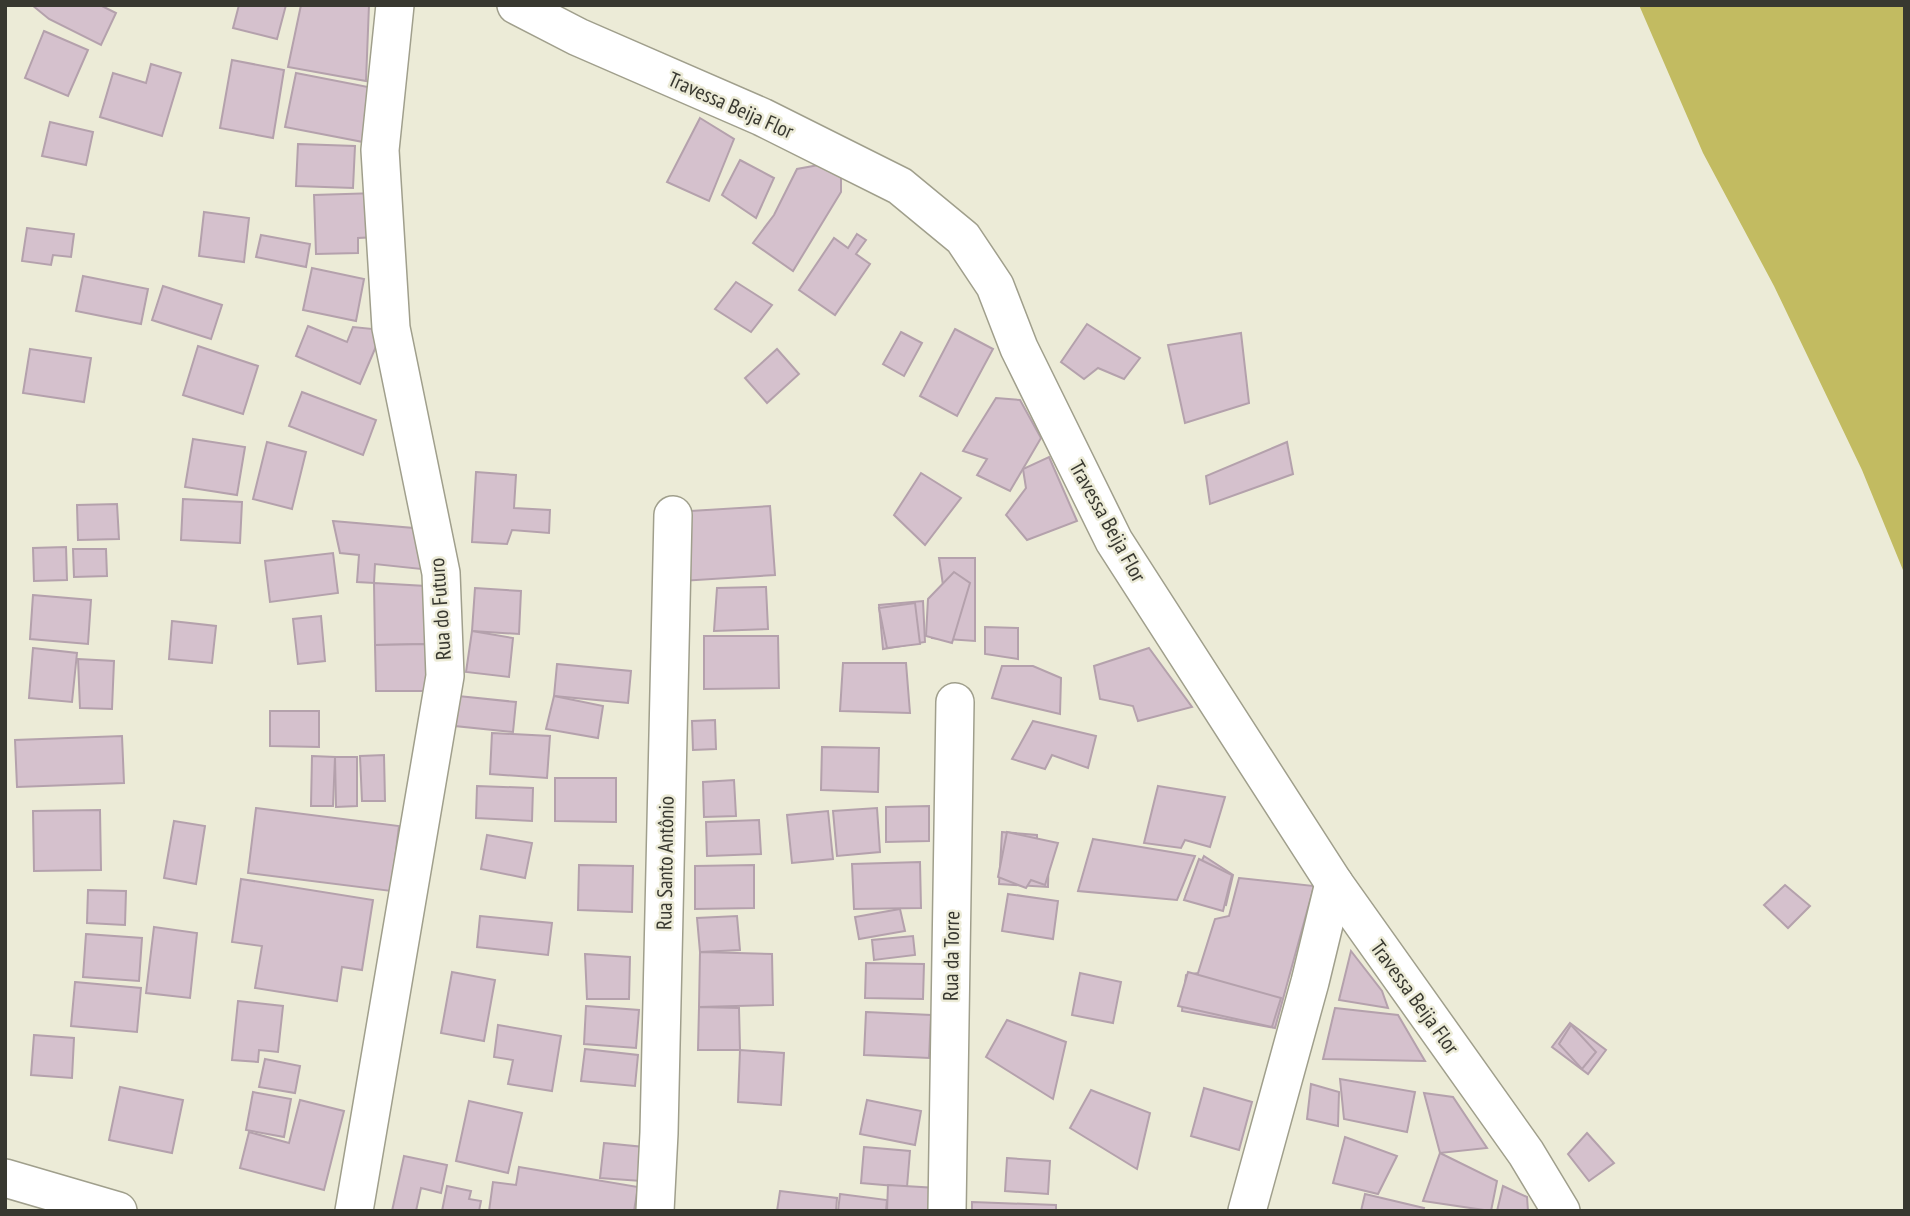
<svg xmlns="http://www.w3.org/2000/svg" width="1910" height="1216" font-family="'PT Sans Narrow',sans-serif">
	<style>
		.forest { fill: #c2bb61 }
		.building { fill: #d5c1cd; stroke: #b4a1ac; stroke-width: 2 }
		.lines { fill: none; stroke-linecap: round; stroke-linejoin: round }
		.minor-casing { stroke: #a09f8c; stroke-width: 40 }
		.minor { stroke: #fff; stroke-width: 37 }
		.labels { text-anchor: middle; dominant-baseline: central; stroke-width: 5; stroke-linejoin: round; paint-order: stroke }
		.street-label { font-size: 21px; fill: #383830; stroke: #ecebd7 }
	</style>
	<rect width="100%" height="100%" fill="#ecebd7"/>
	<!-- forest -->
	<polygon class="forest" points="1639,5 1905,5 1905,575 1862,470 1774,286 1703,153"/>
	<!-- building -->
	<g class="building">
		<polygon points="32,5 100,5 116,13 101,45 49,19"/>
		<polygon points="239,5 286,5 277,39 233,28"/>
		<polygon points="301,5 369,5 366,81 288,67"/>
		<polygon points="44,31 88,50 68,96 25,78"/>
		<polygon points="232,60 284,70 273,138 220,128"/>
		<polygon points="151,64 181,73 162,136 100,117 113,73 146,83"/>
		<polygon points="296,73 373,88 363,142 285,127"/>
		<polygon points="700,118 734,139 709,201 667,182"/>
		<polygon points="50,122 93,132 86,165 42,156"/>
		<polygon points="298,144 355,146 353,188 296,186"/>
		<polygon points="740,160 774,178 756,218 722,195"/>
		<polygon points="824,164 841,175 841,192 793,271 753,243 774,215 797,169"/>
		<polygon points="377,193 378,237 358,238 358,253 316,254 314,195"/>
		<polygon points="204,212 249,218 244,262 199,256"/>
		<polygon points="27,228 74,234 71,257 53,255 51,265 22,261"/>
		<polygon points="857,234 866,240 856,254 870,264 835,315 799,290 834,238 848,248"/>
		<polygon points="261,235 310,244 306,267 256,257"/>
		<polygon points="312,268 364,279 356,321 303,310"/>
		<polygon points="83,276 148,289 141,324 76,311"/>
		<polygon points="736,282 772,305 751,332 715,309"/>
		<polygon points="163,286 222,305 211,339 152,320"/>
		<polygon points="1087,324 1140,358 1124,379 1098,368 1084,379 1061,362"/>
		<polygon points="308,326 347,342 353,327 383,330 360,384 296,356"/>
		<polygon points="955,329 993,349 957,416 920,396"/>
		<polygon points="901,332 922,343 904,376 883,364"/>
		<polygon points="1241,333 1249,403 1185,423 1168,345"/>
		<polygon points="198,346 258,366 243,414 183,395"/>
		<polygon points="30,349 91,358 84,402 23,393"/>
		<polygon points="777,349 799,374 767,403 745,378"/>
		<polygon points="302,392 376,420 363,455 289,426"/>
		<polygon points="996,398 1020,400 1041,438 1010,491 977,475 987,459 963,451"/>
		<polygon points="193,439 245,447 237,495 185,487"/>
		<polygon points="267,442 306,452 292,509 253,499"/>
		<polygon points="1287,442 1293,474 1210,504 1206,476"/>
		<polygon points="1049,457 1077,521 1027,540 1006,515 1026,488 1023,469"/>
		<polygon points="476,472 516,475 514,508 550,510 549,533 512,530 507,544 472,542"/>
		<polygon points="921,473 961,498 925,545 894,515"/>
		<polygon points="183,499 242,502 240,543 181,540"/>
		<polygon points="117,504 119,539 78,540 77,505"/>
		<polygon points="770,506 775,575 665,582 659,513"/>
		<polygon points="333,521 425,529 421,569 375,564 374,583 357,582 359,555 340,553"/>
		<polygon points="66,547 67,580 34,581 33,548"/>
		<polygon points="73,549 106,549 107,576 74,577"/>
		<polygon points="333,553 338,593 270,602 265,561"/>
		<polygon points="939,558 975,558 975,641 932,638 928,601 943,585"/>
		<polygon points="954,572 970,583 952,643 926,636 928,599"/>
		<polygon points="374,583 426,586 427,644 375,645"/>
		<polygon points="766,587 768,629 714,631 717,588"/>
		<polygon points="475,588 521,591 519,634 472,631"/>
		<polygon points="33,595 91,600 88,644 30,639"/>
		<polygon points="923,601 925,642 883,649 879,605"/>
		<polygon points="915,603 920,644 887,648 879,608"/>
		<polygon points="321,616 325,661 298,664 293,619"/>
		<polygon points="172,621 216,626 212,663 169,659"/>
		<polygon points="985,627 1018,628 1018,659 985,654"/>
		<polygon points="472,631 513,638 509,677 466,672"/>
		<polygon points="704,636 778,636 779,688 704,689"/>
		<polygon points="427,644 428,691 376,691 375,645"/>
		<polygon points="33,648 77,653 72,702 29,698"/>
		<polygon points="1149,648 1192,707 1138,721 1133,706 1100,699 1094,666"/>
		<polygon points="78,659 114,661 112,709 80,708"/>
		<polygon points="843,663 906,663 910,713 840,711"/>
		<polygon points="557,664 631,671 628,703 554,696"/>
		<polygon points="1002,666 1033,666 1061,678 1060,714 992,698"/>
		<polygon points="458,696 516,702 513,732 455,726"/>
		<polygon points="554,696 603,706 598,738 546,729"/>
		<polygon points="270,711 319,711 319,747 270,746"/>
		<polygon points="715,720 716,749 693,750 692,721"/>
		<polygon points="1033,721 1096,736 1088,768 1052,755 1045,769 1012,759"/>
		<polygon points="492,733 550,736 547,778 490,774"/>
		<polygon points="122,736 124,783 17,787 15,740"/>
		<polygon points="822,747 879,748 878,792 821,790"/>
		<polygon points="384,755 385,801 362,801 360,756"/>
		<polygon points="312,756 335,757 333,806 311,806"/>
		<polygon points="335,757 357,757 357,806 336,807"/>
		<polygon points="555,778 616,778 616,822 555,821"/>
		<polygon points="734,780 736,816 704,817 703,782"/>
		<polygon points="477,786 533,788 532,821 476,818"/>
		<polygon points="1158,786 1225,797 1210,847 1185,840 1181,848 1144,843"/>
		<polygon points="929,806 929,841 886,842 886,807"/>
		<polygon points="256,808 399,826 391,891 248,873"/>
		<polygon points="877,808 880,852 837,856 833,811"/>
		<polygon points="100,810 101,870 34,871 33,811"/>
		<polygon points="828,811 833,859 792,863 787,815"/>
		<polygon points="759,820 761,854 707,856 706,822"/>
		<polygon points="174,821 205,826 196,884 164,878"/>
		<polygon points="1002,832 1037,835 1037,848 1049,850 1048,887 999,884"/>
		<polygon points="1007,832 1058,843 1045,885 1031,880 1026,888 998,877"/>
		<polygon points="487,835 532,843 525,878 481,869"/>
		<polygon points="1093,839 1195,856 1177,900 1078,891"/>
		<polygon points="1204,856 1233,875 1226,905 1186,895"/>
		<polygon points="1199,859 1232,875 1223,911 1184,900"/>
		<polygon points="920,862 921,908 854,909 852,864"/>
		<polygon points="579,865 633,866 632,912 578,910"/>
		<polygon points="754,865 754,908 695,909 695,866"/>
		<polygon points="1239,878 1314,886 1275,1028 1182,1011 1186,975 1198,973 1215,919 1229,916"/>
		<polygon points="241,879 373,900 362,970 342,967 337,1001 255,988 262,946 232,942"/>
		<polygon points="1785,885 1810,906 1788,928 1764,905"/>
		<polygon points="88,890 126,891 125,925 87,923"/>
		<polygon points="1008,894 1058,901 1053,939 1002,931"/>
		<polygon points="900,909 905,931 859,939 855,917"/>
		<polygon points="480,916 552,923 548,955 477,947"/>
		<polygon points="737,916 740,950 700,952 697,918"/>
		<polygon points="154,927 197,933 190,998 146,993"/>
		<polygon points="86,934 142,938 139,981 83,977"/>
		<polygon points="913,936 915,955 874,960 872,940"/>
		<polygon points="1351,951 1382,991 1388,1008 1339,1000"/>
		<polygon points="700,952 772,954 773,1005 699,1007"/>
		<polygon points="585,954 630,957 629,999 587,999"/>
		<polygon points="866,963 924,964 923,999 865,998"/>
		<polygon points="452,972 495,980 484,1041 441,1033"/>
		<polygon points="1188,972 1281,998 1272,1027 1178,1006"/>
		<polygon points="1080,973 1121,982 1113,1023 1072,1015"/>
		<polygon points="75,982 141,988 137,1032 71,1026"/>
		<polygon points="238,1001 283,1006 278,1052 259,1050 258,1062 232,1060"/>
		<polygon points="586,1006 639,1010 636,1048 584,1044"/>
		<polygon points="699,1007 739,1008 740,1050 698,1050"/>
		<polygon points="1335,1008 1398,1015 1425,1061 1323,1059"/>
		<polygon points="866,1012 931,1015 929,1058 864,1055"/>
		<polygon points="1007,1020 1066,1042 1053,1099 986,1057"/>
		<polygon points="1570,1023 1606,1050 1588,1074 1552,1047"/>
		<polygon points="498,1025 561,1036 552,1091 508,1084 513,1060 494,1057"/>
		<polygon points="1571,1025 1596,1052 1582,1069 1559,1044"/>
		<polygon points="34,1035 74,1038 72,1078 31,1075"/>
		<polygon points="585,1049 638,1055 635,1086 581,1081"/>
		<polygon points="740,1050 784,1053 781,1105 738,1102"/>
		<polygon points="265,1059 300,1066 295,1093 259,1087"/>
		<polygon points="1340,1079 1415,1092 1407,1132 1344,1119"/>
		<polygon points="1311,1084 1339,1092 1338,1126 1307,1119"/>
		<polygon points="120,1087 183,1100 172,1153 109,1140"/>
		<polygon points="1204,1088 1252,1102 1239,1150 1191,1136"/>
		<polygon points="1091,1090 1150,1113 1137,1169 1070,1128"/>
		<polygon points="253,1092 291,1099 284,1137 246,1130"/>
		<polygon points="1424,1093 1453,1097 1487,1148 1440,1153"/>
		<polygon points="300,1100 344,1111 324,1190 240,1168 249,1132 289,1143"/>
		<polygon points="867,1100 921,1111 915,1145 860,1134"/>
		<polygon points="469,1101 522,1113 508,1173 456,1161"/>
		<polygon points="1587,1133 1614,1163 1589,1181 1568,1154"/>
		<polygon points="1345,1137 1397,1156 1378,1194 1333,1183"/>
		<polygon points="604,1143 644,1147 641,1181 600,1178"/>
		<polygon points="864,1147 910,1151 907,1187 861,1183"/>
		<polygon points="1440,1153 1497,1181 1491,1211 1423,1201"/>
		<polygon points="404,1156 447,1165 441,1193 421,1188 416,1211 392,1211"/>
		<polygon points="1007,1158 1050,1161 1048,1194 1005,1191"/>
		<polygon points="519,1167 638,1187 634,1211 489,1211 493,1182 516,1185"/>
		<polygon points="888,1185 937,1188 935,1211 887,1211"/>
		<polygon points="447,1186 471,1191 469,1199 481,1201 479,1211 442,1211"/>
		<polygon points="1503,1186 1527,1197 1528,1211 1497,1211"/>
		<polygon points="780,1191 837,1198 836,1211 777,1211"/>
		<polygon points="840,1194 887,1200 886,1211 838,1211"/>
		<polygon points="1365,1194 1424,1208 1423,1211 1361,1211"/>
		<polygon points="972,1202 1056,1205 1056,1211 972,1211"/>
	</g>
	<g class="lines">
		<defs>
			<g id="minor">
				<polyline points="516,5 578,37 762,117 900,186 963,238 995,286 1019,348 1114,541 1334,883 1526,1153 1561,1211"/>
				<polyline points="5,1178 118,1211"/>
				<polyline points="354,1211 445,676 441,573 391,328 380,150 395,5"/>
				<polyline points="655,1211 659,1133 673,515"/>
				<polyline points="947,1211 955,702"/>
				<polyline points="1247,1211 1310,982 1334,883"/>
			</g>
		</defs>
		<!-- minor casing -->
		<use href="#minor" class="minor-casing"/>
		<!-- minor -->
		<use href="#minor" class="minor"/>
	</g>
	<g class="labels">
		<!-- street labels -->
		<g class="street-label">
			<text transform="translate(731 105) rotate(24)">Travessa Beija Flor</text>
			<text transform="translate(1108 521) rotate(61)">Travessa Beija Flor</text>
			<text transform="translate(440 609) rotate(-94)">Rua do Futuro</text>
			<text transform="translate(665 863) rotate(-89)">Rua Santo Antônio</text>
			<text transform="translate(951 956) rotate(-89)">Rua da Torre</text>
			<text transform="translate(1415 997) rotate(54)">Travessa Beija Flor</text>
		</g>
	</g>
	<!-- border -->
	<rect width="1910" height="1216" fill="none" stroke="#383830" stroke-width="14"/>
</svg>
